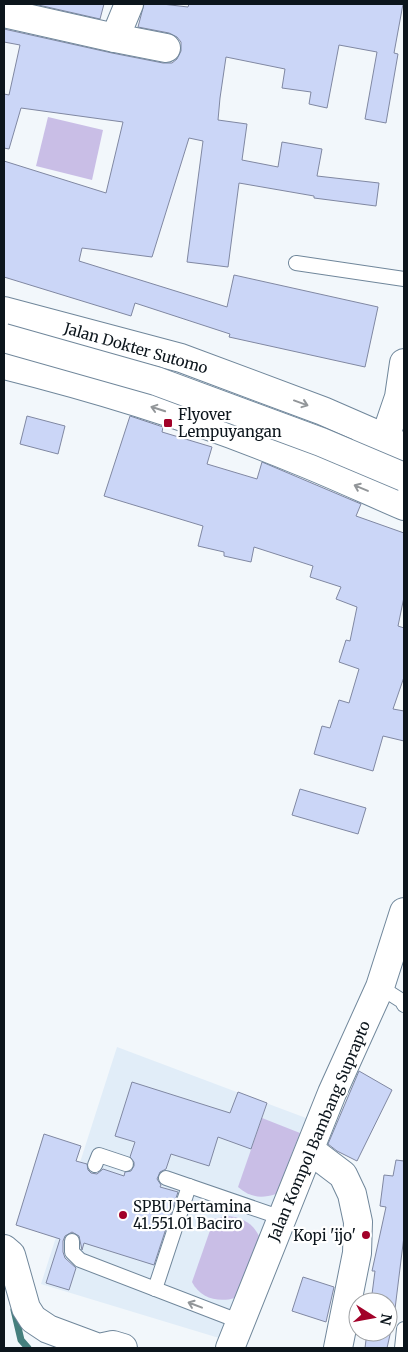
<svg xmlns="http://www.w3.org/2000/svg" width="408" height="1352" font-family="Merriweather,serif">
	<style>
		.built { fill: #e1edf8 }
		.green { fill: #c9bee6 }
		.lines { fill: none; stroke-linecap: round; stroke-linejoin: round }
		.stream { stroke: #457f7d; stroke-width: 7 }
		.building { fill: #cbd6f7; stroke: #8088a2 }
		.service-casing { stroke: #70879b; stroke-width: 16 }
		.minor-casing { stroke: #70879b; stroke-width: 30 }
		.tertiary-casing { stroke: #70879b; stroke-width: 30 }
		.secondary-casing { stroke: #70879b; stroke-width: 30 }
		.service { stroke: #fff; stroke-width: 14 }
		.minor { stroke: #fff; stroke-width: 28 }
		.tertiary { stroke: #fff; stroke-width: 28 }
		.secondary { stroke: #fff; stroke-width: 28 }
		.secondary-bridge-casing { stroke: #70879b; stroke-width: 30; stroke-linecap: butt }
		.secondary-bridge { stroke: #fff; stroke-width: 28 }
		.oneway { stroke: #929699 }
		.poi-dot { fill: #a20129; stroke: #fff; stroke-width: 2 }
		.labels { text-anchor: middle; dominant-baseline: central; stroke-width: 4.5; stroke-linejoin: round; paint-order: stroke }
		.street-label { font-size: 15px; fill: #0c151c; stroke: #fff }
		.poi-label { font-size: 15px; fill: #0c151c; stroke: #fff; text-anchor: start }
	</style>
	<rect width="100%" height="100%" fill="#f2f7fb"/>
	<!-- built -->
	<polygon class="built" points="117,1047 306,1118 219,1338 41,1284"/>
	<!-- green -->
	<g class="green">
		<polygon points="48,117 103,130 92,180 36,166"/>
		<path d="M262,1118L300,1133L276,1194C260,1199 250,1197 238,1187Z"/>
		<path d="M227,1216C241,1217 253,1223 259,1236L235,1298C218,1303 200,1298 192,1282L214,1219Z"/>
	</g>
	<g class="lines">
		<!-- stream -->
		<polyline class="stream" points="14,1310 21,1340 28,1348"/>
	</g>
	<!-- building -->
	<g class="building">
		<polygon points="34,4 104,4 100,19"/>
		<polygon points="144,4 162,4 188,7 189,4 403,4 394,53 398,54 386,123 365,119 377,52 339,45 327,108 309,104 311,92 282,88 285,69 226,57 220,98 218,120 247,124 242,160 278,167 282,142 322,149 317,176 379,183 376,206 314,198 314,196 239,183 228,267 187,262 203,141 189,138 152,257 82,248 79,261 227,307 234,275 378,307 365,367 229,337 230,334 135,303 131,316 4,277 4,161 106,193 123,122 21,108 9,149 4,148 4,94 9,95 20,45 4,42 4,29 112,53 163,63 172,63 177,59 181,51 181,42 177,37 169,33 138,27"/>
		<polygon points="27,416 65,426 58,454 20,444"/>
		<polygon points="130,416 163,427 162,432 212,447 207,464 257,479 262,462 361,504 356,516 404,533 404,597 398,626 404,628 404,677 393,709 404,711 404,741 383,736 373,771 314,754 322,726 330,728 339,700 349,703 359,669 339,662 346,640 350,641 357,607 336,599 341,587 310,577 313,566 254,547 251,562 224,556 224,552 198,546 203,526 104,496"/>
		<polygon points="300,789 366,808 358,834 292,815"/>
		<polygon points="359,1071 392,1090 357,1161 337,1151 328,1144"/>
		<polygon points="132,1082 230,1113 238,1092 267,1103 251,1149 218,1137 209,1166 171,1154 166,1169 160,1172 157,1179 161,1185 160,1187 178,1192 154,1265 84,1243 82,1250 79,1236 72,1232 65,1236 63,1241 63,1252 65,1258 76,1268 69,1290 46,1283 60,1239 16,1225 44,1134 81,1146 76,1161 87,1164 88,1170 91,1173 97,1174 103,1169 124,1176 125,1172 131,1171 134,1166 134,1162 130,1157 135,1142 115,1136"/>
		<polygon points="396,1160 404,1161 404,1236 394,1317 387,1348 365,1348 367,1332 388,1332 388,1302 371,1302 375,1271 372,1271 386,1207 380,1206 384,1175 393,1176"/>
		<polygon points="303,1277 334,1287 326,1322 292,1311"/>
	</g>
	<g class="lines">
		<defs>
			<g id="service">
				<polyline points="296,263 404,279"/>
				<polyline points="380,987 402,1001 404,1005"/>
				<polyline points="95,1165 99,1155 126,1164"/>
				<polyline points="166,1178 282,1218"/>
				<polyline points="72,1241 72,1252 80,1260 241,1322"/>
				<polyline points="155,1289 189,1186"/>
				<polyline points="402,1348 404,1329"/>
			</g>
			<g id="minor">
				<polyline points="4,13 115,38 129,4"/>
				<polyline points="115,38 166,48"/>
				<polyline points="310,1150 343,1175 352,1194 358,1222 357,1253 338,1348"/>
				<polyline points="4,1249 11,1255 26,1308 33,1319 48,1329 99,1348 113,1345 123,1348"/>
			</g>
			<g id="tertiary">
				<polyline points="364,448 385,438 399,397 404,363"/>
				<polyline points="230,1348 332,1093 380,987 404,912"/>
			</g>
			<g id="secondary">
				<polyline points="4,311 181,358 323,411 385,438 404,448"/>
				<path d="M4,365C104,390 204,421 300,461C335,475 369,491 404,506"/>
			</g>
		</defs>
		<!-- service casing -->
		<use href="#service" class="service-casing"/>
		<!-- minor casing -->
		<use href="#minor" class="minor-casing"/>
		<!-- tertiary casing -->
		<use href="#tertiary" class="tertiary-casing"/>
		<!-- secondary casing -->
		<use href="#secondary" class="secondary-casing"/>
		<!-- service -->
		<use href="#service" class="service"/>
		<!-- minor -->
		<use href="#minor" class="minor"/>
		<!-- tertiary -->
		<use href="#tertiary" class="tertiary"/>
		<!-- secondary -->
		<use href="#secondary" class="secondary"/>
		<defs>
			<polyline id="secondary-bridge" points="4,338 156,381 321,442 404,477"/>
		</defs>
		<!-- secondary-bridge casing -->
		<use href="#secondary-bridge" class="secondary-bridge-casing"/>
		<!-- secondary-bridge -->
		<use href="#secondary-bridge" class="secondary-bridge"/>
	</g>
	<!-- one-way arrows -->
	<defs><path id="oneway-shaft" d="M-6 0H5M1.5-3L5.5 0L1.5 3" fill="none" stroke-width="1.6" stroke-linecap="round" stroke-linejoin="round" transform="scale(1.25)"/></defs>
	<g class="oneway">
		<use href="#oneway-shaft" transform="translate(301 403) rotate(20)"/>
		<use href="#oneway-shaft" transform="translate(158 409) rotate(-162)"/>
		<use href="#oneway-shaft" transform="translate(361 488) rotate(-157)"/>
		<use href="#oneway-shaft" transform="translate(195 1305) rotate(-159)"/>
	</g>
	<!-- markers -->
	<g class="poi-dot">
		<rect x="163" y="418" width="10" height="10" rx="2.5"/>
		<circle cx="123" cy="1215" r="5"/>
		<circle cx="366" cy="1235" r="5"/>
	</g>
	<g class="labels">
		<!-- street labels -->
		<g class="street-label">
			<text transform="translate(136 348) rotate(16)">Jalan Dokter Sutomo</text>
			<text transform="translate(319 1131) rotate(-67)">Jalan Kompol Bambang Suprapto</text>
		</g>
		<!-- poi labels -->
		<g class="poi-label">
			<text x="178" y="414">Flyover<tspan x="178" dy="17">Lempuyangan</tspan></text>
			<text x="133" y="1206">SPBU Pertamina<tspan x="133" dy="17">41.551.01 Baciro</tspan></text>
			<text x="356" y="1235" text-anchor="end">Kopi 'ijo'</text>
		</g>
	</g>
	<!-- border -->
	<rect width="408" height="1352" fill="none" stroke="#0c151c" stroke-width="10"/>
	<!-- north arrow -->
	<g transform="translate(373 1317) rotate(101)"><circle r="24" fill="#ffffff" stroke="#9ea1a4"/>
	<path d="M0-4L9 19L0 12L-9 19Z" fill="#a20129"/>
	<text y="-8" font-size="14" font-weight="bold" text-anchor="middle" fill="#0c151c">N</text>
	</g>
</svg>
